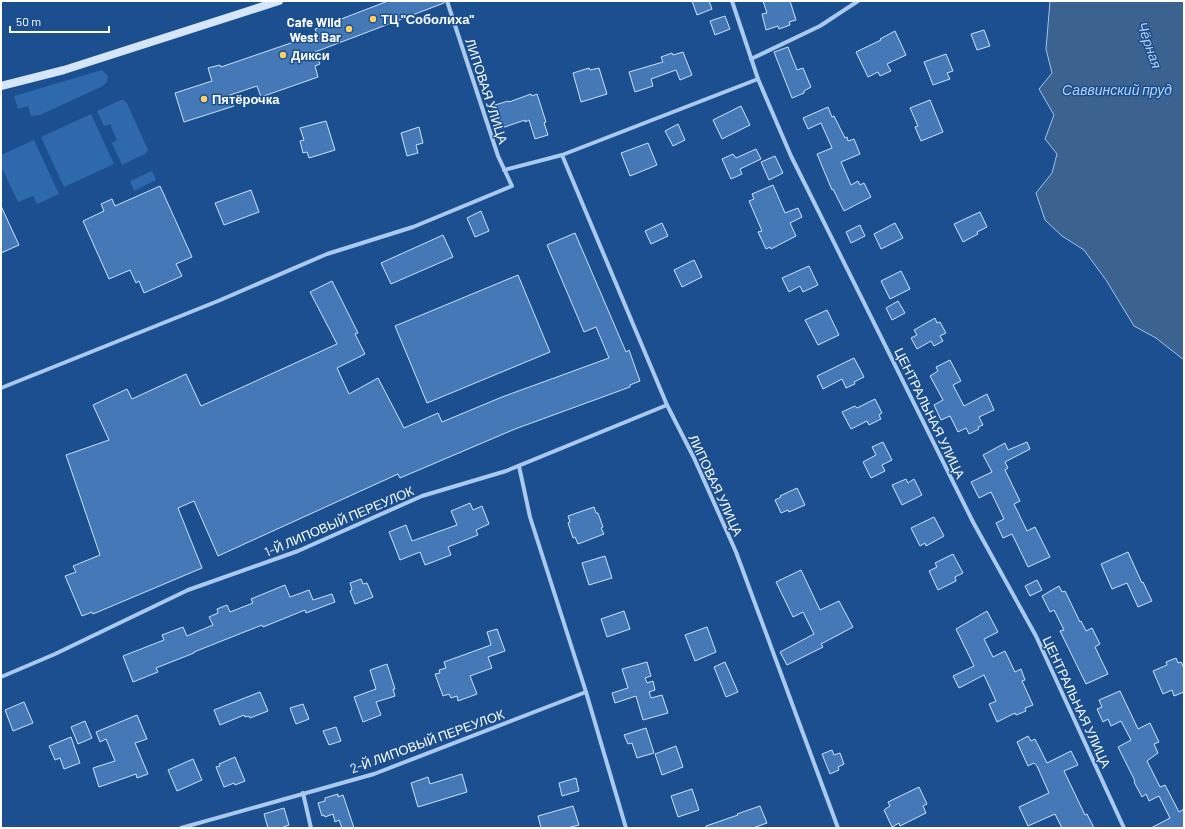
<svg xmlns="http://www.w3.org/2000/svg" width="1185" height="829" font-family="Barlow,sans-serif">
	<style>
		.green { fill: #2e69ad }
		.water { fill: #3c6290; stroke: #9cc4f0 }
		.building { fill: #4478b7; stroke: #cfe3fa }
		.lines { fill: none; stroke-linecap: round; stroke-linejoin: round }
		.street { stroke: #a9c9ee; stroke-width: 4 }
		.secondary { stroke: #d6e6fa; stroke-width: 8 }
		.poi-dot { fill: #ffd166; stroke: #1b4f8f; stroke-width: 1.5 }
		.labels { text-anchor: middle; dominant-baseline: central; stroke-width: 3; stroke-linejoin: round; paint-order: stroke }
		.poi-label { font-size: 13px; font-weight: bold; fill: #fff; stroke: #1b4f8f; text-anchor: start }
		.street-label { font-size: 13px; fill: #fff; stroke: #1b4f8f }
		.water-label { font-size: 14px; font-style: italic; fill: #b5d3f5; stroke: #1b4f8f }
	</style>
	<rect width="100%" height="100%" fill="#1b4f8f"/>
	<!-- green -->
	<g class="green">
		<polygon points="102,70 108,76 107,82 103,86 40,115 31,116 28,106 18,109 14,96"/>
		<polygon points="121,100 123,100 127,103 148,150 145,154 122,165 112,143 117,140 110,124 104,126 97,111"/>
		<polygon points="91,114 114,164 64,187 41,137"/>
		<polygon points="34,140 59,194 37,204 33,196 18,202 1,166 1,155"/>
		<polygon points="152,171 156,180 134,191 130,181"/>
	</g>
	<!-- water -->
	<polygon class="water" points="1050,1 1184,1 1184,360 1156,338 1134,326 1106,280 1084,250 1062,236 1045,220 1036,193 1052,173 1057,154 1045,139 1054,115 1039,89 1052,73 1046,49"/>
	<!-- building -->
	<g class="building">
		<polygon points="388,1 444,1 444,3 315,52 320,64 315,66 318,77 261,97 257,86 230,95 234,106 184,122 175,93 212,81 208,68 220,65 221,67 317,34 315,29"/>
		<polygon points="692,1 709,1 712,9 697,15"/>
		<polygon points="763,1 790,1 796,20 789,22 790,25 779,29 778,26 766,30 762,14 767,13"/>
		<polygon points="725,16 730,29 715,35 710,21"/>
		<polygon points="984,30 990,46 977,50 971,34"/>
		<polygon points="895,31 906,55 887,64 891,71 880,76 878,72 868,77 856,52 881,40 880,39"/>
		<polygon points="788,47 797,70 803,68 811,87 804,91 804,93 792,98 774,52"/>
		<polygon points="683,52 692,75 680,80 676,70 651,79 653,86 635,92 629,72 663,62 661,57 672,53 673,55"/>
		<polygon points="946,54 953,71 947,73 950,79 933,85 924,62"/>
		<polygon points="589,68 590,70 599,68 607,94 581,102 573,73"/>
		<polygon points="531,94 532,96 537,94 546,122 544,123 548,135 535,139 529,120 525,122 525,120 499,129 492,106 508,101 509,102"/>
		<polygon points="930,100 943,132 921,141 915,127 918,126 910,108"/>
		<polygon points="741,106 750,125 722,139 713,120"/>
		<polygon points="828,107 832,117 834,116 845,138 847,137 848,141 854,139 860,154 841,162 851,185 858,181 860,185 864,183 871,197 844,211 833,189 832,190 817,154 832,148 821,123 808,129 803,118"/>
		<polygon points="326,121 335,150 309,158 307,152 303,153 300,141 304,140 300,128"/>
		<polygon points="678,124 685,140 673,146 665,131"/>
		<polygon points="419,127 423,143 416,145 418,153 407,156 401,133"/>
		<polygon points="648,143 657,165 630,176 621,153"/>
		<polygon points="756,149 761,159 740,169 742,174 731,179 722,159 733,154 736,158"/>
		<polygon points="775,156 783,173 769,180 761,162"/>
		<polygon points="773,185 785,213 798,208 802,217 790,223 796,236 771,249 770,247 766,249 758,232 762,231 749,201 754,199 752,194"/>
		<polygon points="160,186 192,257 176,264 182,276 144,293 139,281 136,283 130,270 109,279 83,221 104,211 101,204 112,199 115,206"/>
		<polygon points="251,190 259,212 224,225 215,203"/>
		<polygon points="1,206 19,245 1,253"/>
		<polygon points="481,211 489,231 475,237 467,218"/>
		<polygon points="980,212 987,227 977,232 978,234 963,242 954,224"/>
		<polygon points="662,223 668,236 651,244 645,231"/>
		<polygon points="895,223 903,238 881,249 874,234"/>
		<polygon points="860,225 865,236 851,243 846,232"/>
		<polygon points="575,233 626,352 629,350 640,381 630,385 630,387 515,429 400,478 398,474 218,556 194,501 178,508 202,568 93,614 92,612 82,616 65,576 76,572 73,566 100,555 66,455 109,440 93,405 127,389 132,399 186,374 201,406 337,344 310,292 332,281 358,333 355,334 365,354 337,368 349,394 378,378 404,428 438,413 442,422 502,397 609,358 596,327 584,332 547,245"/>
		<polygon points="443,235 453,257 391,284 381,263"/>
		<polygon points="694,260 702,277 682,287 674,270"/>
		<polygon points="809,266 818,285 803,292 800,286 789,292 782,278"/>
		<polygon points="901,271 910,289 890,299 881,281"/>
		<polygon points="518,275 550,352 427,403 395,326"/>
		<polygon points="898,301 905,313 892,320 886,308"/>
		<polygon points="827,310 839,335 818,345 805,320"/>
		<polygon points="935,318 937,323 940,322 946,333 940,336 943,341 934,346 931,341 917,349 911,338 917,335 914,330"/>
		<polygon points="854,358 864,377 854,382 855,384 846,388 842,379 823,389 817,376"/>
		<polygon points="950,360 961,381 953,385 964,406 987,394 994,410 979,417 983,425 978,427 979,429 969,434 966,428 958,432 950,416 941,420 934,405 943,400 930,376 938,371 936,367"/>
		<polygon points="875,399 882,413 879,415 881,419 869,425 867,421 851,429 842,412 855,406 857,408"/>
		<polygon points="883,442 892,460 882,465 885,471 871,478 863,462 876,455 872,447"/>
		<polygon points="1027,442 1030,449 1005,462 1008,468 1005,470 1020,501 1014,504 1027,531 1035,527 1050,557 1028,567 1012,534 1003,538 996,523 1004,519 991,492 979,498 971,482 992,472 983,455 1005,443 1008,450"/>
		<polygon points="906,479 908,483 914,479 922,495 902,505 892,485"/>
		<polygon points="797,488 805,505 789,512 788,510 781,513 775,500 781,497 780,496"/>
		<polygon points="470,503 473,510 482,506 489,524 476,530 478,535 448,547 451,555 425,565 420,552 400,560 389,532 406,525 412,541 457,525 451,511"/>
		<polygon points="594,507 596,513 598,513 603,527 601,528 604,534 578,544 575,537 573,538 568,523 570,522 568,516"/>
		<polygon points="934,517 944,536 926,546 925,543 920,546 911,528"/>
		<polygon points="1128,552 1142,583 1143,582 1152,601 1138,607 1127,583 1112,589 1101,564"/>
		<polygon points="953,554 963,573 955,577 956,581 938,590 929,571 937,567 935,563"/>
		<polygon points="605,556 612,578 589,585 582,563"/>
		<polygon points="801,570 820,610 839,601 853,627 821,644 823,647 787,665 780,652 814,634 803,612 793,617 776,582"/>
		<polygon points="361,579 363,584 367,583 373,597 355,604 350,591 352,590 350,583"/>
		<polygon points="1037,580 1042,590 1030,596 1025,586"/>
		<polygon points="285,585 290,597 309,590 313,600 332,594 335,602 306,613 305,610 263,627 262,625 194,652 194,653 156,668 158,672 133,682 123,656 164,640 162,635 183,627 187,636 213,625 209,617 218,613 217,609 227,605 230,612 253,603 251,599"/>
		<polygon points="1059,586 1062,592 1065,591 1080,622 1081,621 1086,631 1092,628 1100,644 1095,647 1108,674 1086,684 1060,631 1064,630 1054,610 1050,612 1042,596"/>
		<polygon points="624,611 630,629 607,637 601,619"/>
		<polygon points="987,611 998,632 984,639 993,657 1005,651 1015,672 1021,669 1025,680 1022,681 1033,705 1025,708 1026,711 1016,715 1015,713 997,722 989,704 996,701 984,675 959,688 953,676 974,666 956,629"/>
		<polygon points="707,627 716,652 695,661 685,635"/>
		<polygon points="497,629 505,651 488,657 492,668 470,676 477,694 458,701 457,696 451,698 449,694 443,696 435,674 440,673 439,670 446,668 444,662 491,645 487,632"/>
		<polygon points="1176,658 1178,663 1181,662 1184,668 1184,692 1174,696 1172,690 1163,694 1153,671 1167,665 1166,662"/>
		<polygon points="647,662 651,676 645,678 647,683 653,681 655,690 649,692 651,698 662,695 668,713 643,720 636,696 615,703 612,693 628,688 622,669"/>
		<polygon points="725,662 738,692 726,697 714,667"/>
		<polygon points="387,664 395,689 393,689 395,696 376,702 381,715 363,722 354,697 376,689 370,670"/>
		<polygon points="1120,691 1138,729 1150,723 1159,742 1154,744 1158,753 1147,761 1160,787 1165,785 1179,812 1184,809 1184,828 1151,828 1170,818 1159,796 1149,801 1146,794 1142,797 1134,782 1135,781 1118,747 1131,740 1121,721 1111,726 1108,719 1103,722 1097,709 1102,707 1099,700"/>
		<polygon points="260,692 268,711 250,718 249,716 245,717 244,715 220,725 214,710"/>
		<polygon points="24,702 33,723 13,731 5,710"/>
		<polygon points="303,704 309,719 296,724 290,708"/>
		<polygon points="137,715 147,739 135,743 148,774 137,778 136,774 99,787 93,768 115,761 106,739 100,742 96,732"/>
		<polygon points="85,721 92,738 78,744 71,727"/>
		<polygon points="336,727 341,741 329,745 323,731"/>
		<polygon points="646,728 654,753 637,758 632,743 628,744 624,735"/>
		<polygon points="1028,736 1031,741 1035,739 1047,763 1071,751 1078,765 1064,771 1085,815 1087,814 1094,828 1062,828 1055,814 1028,826 1019,807 1049,793 1037,766 1034,763 1028,766 1017,742"/>
		<polygon points="71,737 80,763 64,769 60,758 55,760 49,746"/>
		<polygon points="676,746 683,767 662,775 655,754"/>
		<polygon points="832,750 834,755 840,753 844,764 838,767 839,770 830,774 822,754"/>
		<polygon points="235,757 245,781 235,785 234,783 224,787 216,767 220,766 219,764"/>
		<polygon points="193,759 202,780 177,791 168,770"/>
		<polygon points="462,774 467,792 418,807 411,783 428,777 430,784"/>
		<polygon points="576,778 579,791 562,796 559,783"/>
		<polygon points="919,787 927,804 923,806 926,813 900,826 899,823 892,827 884,810 890,806 888,802"/>
		<polygon points="692,789 699,810 678,817 671,796"/>
		<polygon points="338,794 338,797 343,795 354,828 342,828 339,820 335,822 333,814 325,817 324,815 322,816 318,803 325,801 325,798"/>
		<polygon points="573,806 579,825 567,828 541,828 538,816"/>
		<polygon points="760,806 767,823 753,828 706,828 706,826 738,815 737,814"/>
		<polygon points="284,808 289,825 281,828 268,828 264,814"/>
	</g>
	<g class="lines">
		<!-- street -->
		<g class="street">
			<polyline points="732,1 758,79 791,156 973,522 1036,636 1124,828"/>
			<polyline points="751,59 820,26 858,1"/>
			<polyline points="562,155 667,405 694,458 736,552 838,828"/>
			<polyline points="504,170 562,155 758,79"/>
			<polyline points="1,388 218,301 327,254 413,227 512,186 498,156 447,1"/>
			<polyline points="519,466 530,517 586,692 626,828"/>
			<polyline points="1,677 55,654 188,590 298,551 422,496 506,471 667,405"/>
			<polyline points="303,793 311,828"/>
			<polyline points="181,828 374,774 586,692"/>
		</g>
		<!-- secondary -->
		<polyline class="secondary" points="1,86 64,70 279,1"/>
	</g>
	<!-- markers -->
	<g class="poi-dot">
		<circle cx="373" cy="19" r="4"/>
		<circle cx="349" cy="29" r="4"/>
		<circle cx="283" cy="55" r="4"/>
		<circle cx="204" cy="99" r="4"/>
	</g>
	<g class="labels">
		<!-- poi labels -->
		<g class="poi-label">
			<text x="381" y="19">ТЦ "Соболиха"</text>
			<text x="341" y="22" text-anchor="end">Cafe Wild<tspan x="341" dy="15">West Bar</tspan></text>
			<text x="291" y="55">Дикси</text>
			<text x="212" y="99">Пятёрочка</text>
		</g>
		<!-- street labels -->
		<g class="street-label">
			<text transform="translate(487 91) rotate(72)">ЛИПОВАЯ УЛИЦА</text>
			<text transform="translate(930 413) rotate(64)">ЦЕНТРАЛЬНАЯ УЛИЦА</text>
			<text transform="translate(716 485) rotate(65)">ЛИПОВАЯ УЛИЦА</text>
			<text transform="translate(339 521) rotate(-23)">1-Й ЛИПОВЫЙ ПЕРЕУЛОК</text>
			<text transform="translate(1077 702) rotate(65)">ЦЕНТРАЛЬНАЯ УЛИЦА</text>
			<text transform="translate(427 741) rotate(-20)">2-Й ЛИПОВЫЙ ПЕРЕУЛОК</text>
		</g>
		<!-- water labels -->
		<g class="water-label">
			<text transform="translate(1150 45) rotate(71)">Чёрная</text>
			<text x="1117" y="89">Саввинский пруд</text>
		</g>
	</g>
	<!-- border -->
	<rect width="1185" height="829" fill="none" stroke="#ffffff" stroke-width="4"/>
	<!-- scale -->
	<path d="M10 26v6h99v-6" fill="none" stroke="#ffffff" stroke-width="2"/>
	<text x="16" y="26" font-size="12" fill="#ffffff" stroke="#1b4f8f" stroke-width="3" paint-order="stroke">50 m</text>
</svg>
